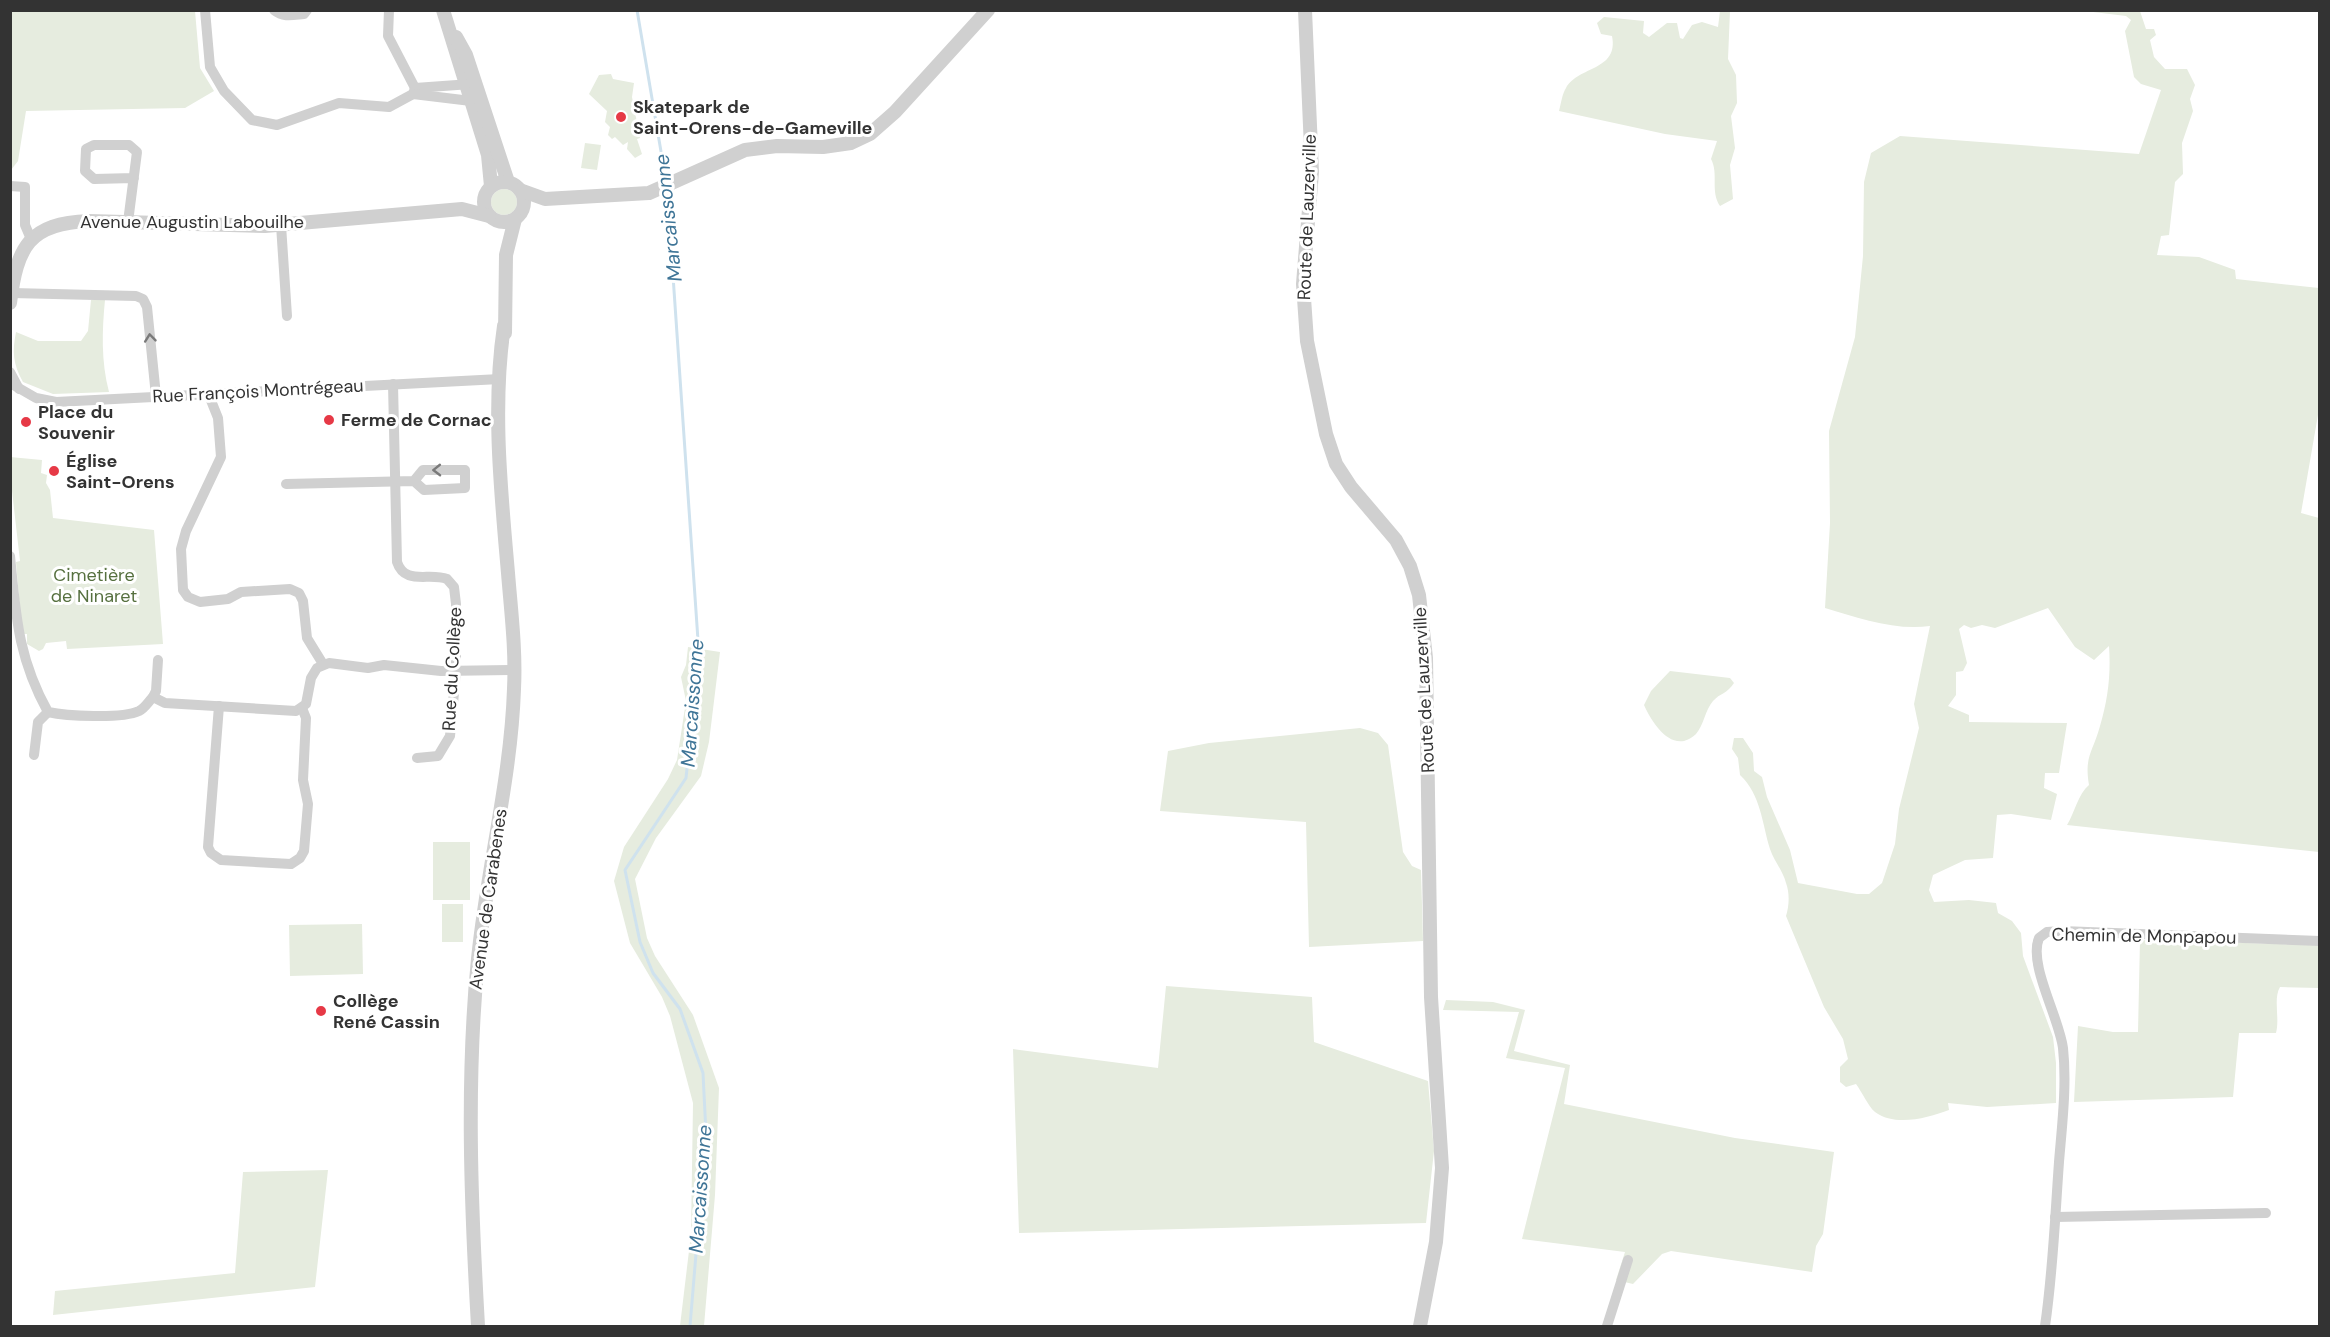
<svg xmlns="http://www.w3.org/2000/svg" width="2330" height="1337" font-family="'DM Sans',sans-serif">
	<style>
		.green { fill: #e6ecdf }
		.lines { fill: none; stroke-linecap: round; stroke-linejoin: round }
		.stream { stroke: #cfe2ee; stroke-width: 3 }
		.minor { stroke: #d0d0d0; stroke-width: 10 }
		.tertiary { stroke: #d0d0d0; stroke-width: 14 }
		.oneway { stroke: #7a7a7a }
		.poi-dot { fill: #e63946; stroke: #fff; stroke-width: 2 }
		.labels { text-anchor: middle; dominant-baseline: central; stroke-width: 6; stroke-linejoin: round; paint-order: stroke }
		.poi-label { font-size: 18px; font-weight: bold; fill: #333; stroke: #fff; text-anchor: start }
		.street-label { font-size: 18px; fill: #333; stroke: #fff }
		.park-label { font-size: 18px; fill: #56703f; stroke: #fff }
		.water-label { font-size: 20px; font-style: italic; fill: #3f7597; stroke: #fff }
	</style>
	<rect width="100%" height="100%" fill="#fff"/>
	<!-- green -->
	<g class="green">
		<polygon points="11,10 195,11 200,68 214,91 185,108 26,111 18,161 11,170"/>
		<path d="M1720,11H1730L1728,59L1736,75L1737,103L1731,116L1735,148L1730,165L1733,199L1720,206C1710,191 1719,174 1711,159L1717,141L1665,134L1559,111C1561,104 1562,94 1566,88C1578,66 1619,71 1612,36L1601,34L1597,23L1604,17L1644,21L1643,33L1649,37L1667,23H1677L1680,38L1683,39L1692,25L1702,22L1718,27Z"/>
		<path d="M2085,11H2140L2146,29H2154L2156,35L2150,40L2154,57L2165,69H2187L2195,85L2190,99L2193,111L2182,143L2183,174L2175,182L2169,235L2161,236L2157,255L2199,257L2235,270L2236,279L2319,288V409L2301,513L2319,518V852L2067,825C2075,812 2078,794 2089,785C2084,756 2093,752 2100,726C2108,699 2111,674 2109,646L2094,660L2075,647L2048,608L1995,628L1982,625L1971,628L1964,625L1959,629L1967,663L1963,671L1956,672V695L1948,706L1969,715V722L2067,723L2059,773H2045L2044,788L2057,794L2051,820L2011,814L1997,815L1993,858L1965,860L1933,875L1929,890L1934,902L1969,900L1996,903L1998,913L2012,921L2021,933L2023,956L2053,1037L2056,1063V1103L1987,1107L1948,1103L1949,1110C1928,1118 1895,1127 1875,1112C1868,1106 1862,1092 1856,1084L1846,1087L1840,1082V1067L1848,1059L1843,1039L1824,1007L1786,916C1789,906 1790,894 1786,883C1783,871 1774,861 1770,849C1762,823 1761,795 1740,775L1738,758L1732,749L1734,738H1743L1753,753L1754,771L1762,777L1767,797L1790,850L1798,883L1857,894H1869L1882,883L1895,844L1899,809L1919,728L1914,704L1930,626C1896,631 1858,618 1825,608L1830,523L1829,431L1855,337L1863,256L1864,182L1871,153L1900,136L2139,154L2161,90L2141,84L2134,77L2125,31L2131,20L2126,16Z"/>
		<polygon points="611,74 613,79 634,83 632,97 640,138 637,139 642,154 635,158 627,149 628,142 623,145 615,137 612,139 608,135 610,127 605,122 607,111 589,94 599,75"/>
		<polygon points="585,143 601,145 597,170 581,168"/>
		<circle cx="504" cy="202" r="13"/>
		<path d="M91,300H105C102,331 101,361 109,392L53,394L23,382C13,364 12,352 16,332L38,341H81L88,331Z"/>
		<polygon points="10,457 42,460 41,473 47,475 46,483 50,490 53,518 154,530 163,644 67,649 66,641 46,643 43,649 39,651 27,644 27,634 22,634 16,562 20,561 11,482"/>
		<polygon points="688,647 720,652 709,742 701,776 656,838 635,879 647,938 655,956 693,1015 719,1088 715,1195 704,1326 680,1326 691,1234 693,1103 670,1016 662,997 630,943 614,881 624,847 668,779 677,760 686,701 681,677 686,665"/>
		<path d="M1670,671L1730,678L1734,683C1727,694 1720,693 1713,701C1705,710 1704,725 1696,734C1673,756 1652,723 1644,705L1651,691Z"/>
		<polygon points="1360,728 1378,733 1388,745 1403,852 1412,866 1421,870 1423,941 1309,947 1306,822 1160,811 1168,751 1209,743"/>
		<rect x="433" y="842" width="37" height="58"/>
		<rect x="442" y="904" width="21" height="38"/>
		<polygon points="362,924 363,974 290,976 289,925"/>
		<path d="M2140,940L2319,945V988L2280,987C2273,999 2280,1018 2276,1033H2239L2233,1097L2074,1102L2078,1026L2113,1032H2138Z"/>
		<polygon points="1166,986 1312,997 1314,1042 1428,1081 1434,1151 1426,1223 1019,1233 1013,1049 1158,1068"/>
		<polygon points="1446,1000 1493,1002 1525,1010 1514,1051 1570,1065 1564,1104 1735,1138 1834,1152 1823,1234 1816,1246 1812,1272 1671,1251 1662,1254 1633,1284 1616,1280 1625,1252 1522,1239 1565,1068 1506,1058 1519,1012 1443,1010"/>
		<polygon points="328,1170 315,1287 53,1315 55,1291 235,1273 243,1172"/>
	</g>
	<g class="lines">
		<!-- stream -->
		<g class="stream">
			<polyline points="637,10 666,181"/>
			<polyline points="667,188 699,655 686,778 625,870 640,942 653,973 680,1009 703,1073 706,1134 690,1326"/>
		</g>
		<!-- minor -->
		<g class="minor">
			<polyline points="205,10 210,67 224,91 252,120 277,125 339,103 389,107 413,94 415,88"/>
			<path d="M274,10C284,18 293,15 304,14L307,10"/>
			<polyline points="389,10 388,36 415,88"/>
			<polyline points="415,88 471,84"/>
			<polyline points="413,94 471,101"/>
			<polyline points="10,186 25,187 25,225 31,239"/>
			<polyline points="128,222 137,152 129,145 94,145 86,149 85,171 94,179 134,178"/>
			<polyline points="281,225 287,316"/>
			<polyline points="12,293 136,296 143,299 147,307 156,396"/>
			<polyline points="10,372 19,389"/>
			<polyline points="10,383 36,398 56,402 500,379"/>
			<path d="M393,384L397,562C405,586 429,572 447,579L454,587L456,604V671L450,736L438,756L417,758"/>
			<polyline points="208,393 218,418 221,457 186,531 181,549 183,590 188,597 200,602 228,599 241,592 290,589 299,593 303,601 307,638 323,664"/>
			<polyline points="286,484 414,481 424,490 465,488 465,470 423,470 414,481"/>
			<path d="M10,556C16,616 18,658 48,712C66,716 122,719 139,711C145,708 148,702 153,697L165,703L296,711L306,704L311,678L317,668L329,663L368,668L384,665L441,671L515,670"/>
			<polyline points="153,697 156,691 158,660"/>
			<polyline points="219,706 208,847 211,853 221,860 291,864 300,858 304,851 308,804 303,780 306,718 302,708"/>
			<polyline points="34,755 38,722 48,712"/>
			<polyline points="2055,1217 2266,1213"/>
			<polyline points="1607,1326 1628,1260"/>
			<path d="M2045,1326C2053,1272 2055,1217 2059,1162C2062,1125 2067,1085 2063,1048C2059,1017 2028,964 2039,938L2047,932L2062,931L2320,941"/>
		</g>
		<!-- tertiary -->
		<g class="tertiary">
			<polyline points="443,10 488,155 491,186"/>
			<polyline points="1305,10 1312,172 1303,284 1307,341 1326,434 1336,464 1351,487 1396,540 1410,566 1419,595 1426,658 1431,997 1442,1168 1436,1242 1420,1326"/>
			<polyline points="456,37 466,55 508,182"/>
			<circle cx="504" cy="202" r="20"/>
			<polyline points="520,190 545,199 649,193 745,150 777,146 823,147 851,143 870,134 895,112 988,10"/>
			<path d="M10,303C17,247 29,223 89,221L265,226L462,209L489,216"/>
			<polyline points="505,333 506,255 515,219"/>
			<path d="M478,1326C471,1204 466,1081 478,959C487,868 511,779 514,689C516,650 511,611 508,573C501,492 492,407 504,326"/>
		</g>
	</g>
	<!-- one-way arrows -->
	<defs><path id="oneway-chevron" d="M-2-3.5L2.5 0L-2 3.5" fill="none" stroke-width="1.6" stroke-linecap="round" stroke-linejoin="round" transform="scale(1.5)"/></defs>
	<g class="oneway">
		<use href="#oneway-chevron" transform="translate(150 338) rotate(-96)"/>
		<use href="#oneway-chevron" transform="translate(437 470) rotate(179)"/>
	</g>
	<!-- markers -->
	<g class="poi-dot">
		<circle cx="621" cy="117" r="6"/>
		<circle cx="329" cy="420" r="6"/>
		<circle cx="26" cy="422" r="6"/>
		<circle cx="54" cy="471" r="6"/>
		<circle cx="321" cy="1011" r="6"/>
	</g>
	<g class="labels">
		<!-- poi labels -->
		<g class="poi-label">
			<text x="633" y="107">Skatepark de<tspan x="633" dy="21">Saint-Orens-de-Gameville</tspan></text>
			<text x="38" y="412">Place du<tspan x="38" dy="21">Souvenir</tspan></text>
			<text x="341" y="420">Ferme de Cornac</text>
			<text x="66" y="461">Église<tspan x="66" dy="21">Saint-Orens</tspan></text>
			<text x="333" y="1001">Collège<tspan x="333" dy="21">René Cassin</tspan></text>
		</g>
		<!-- street labels -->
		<g class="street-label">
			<text transform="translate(1307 217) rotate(-88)">Route de Lauzerville</text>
			<text x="192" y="222">Avenue Augustin Labouilhe</text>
			<text transform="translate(258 391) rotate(-3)">Rue François Montrégeau</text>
			<text transform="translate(452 669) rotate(-87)">Rue du Collège</text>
			<text transform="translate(1424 690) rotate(-93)">Route de Lauzerville</text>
			<text transform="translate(488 899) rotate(-82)">Avenue de Carabenes</text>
			<text transform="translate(2144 936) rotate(1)">Chemin de Monpapou</text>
		</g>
		<!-- park labels -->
		<g class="park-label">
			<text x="94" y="575">Cimetière<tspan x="94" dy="21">de Ninaret</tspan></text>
		</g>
		<!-- water labels -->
		<g class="water-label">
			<text transform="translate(668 218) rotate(-96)">Marcaissonne</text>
			<text transform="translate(692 703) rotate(-86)">Marcaissonne</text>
			<text transform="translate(700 1189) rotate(-86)">Marcaissonne</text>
		</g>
	</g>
	<!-- border -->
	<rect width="2330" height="1337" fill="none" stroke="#333333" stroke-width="24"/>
</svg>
